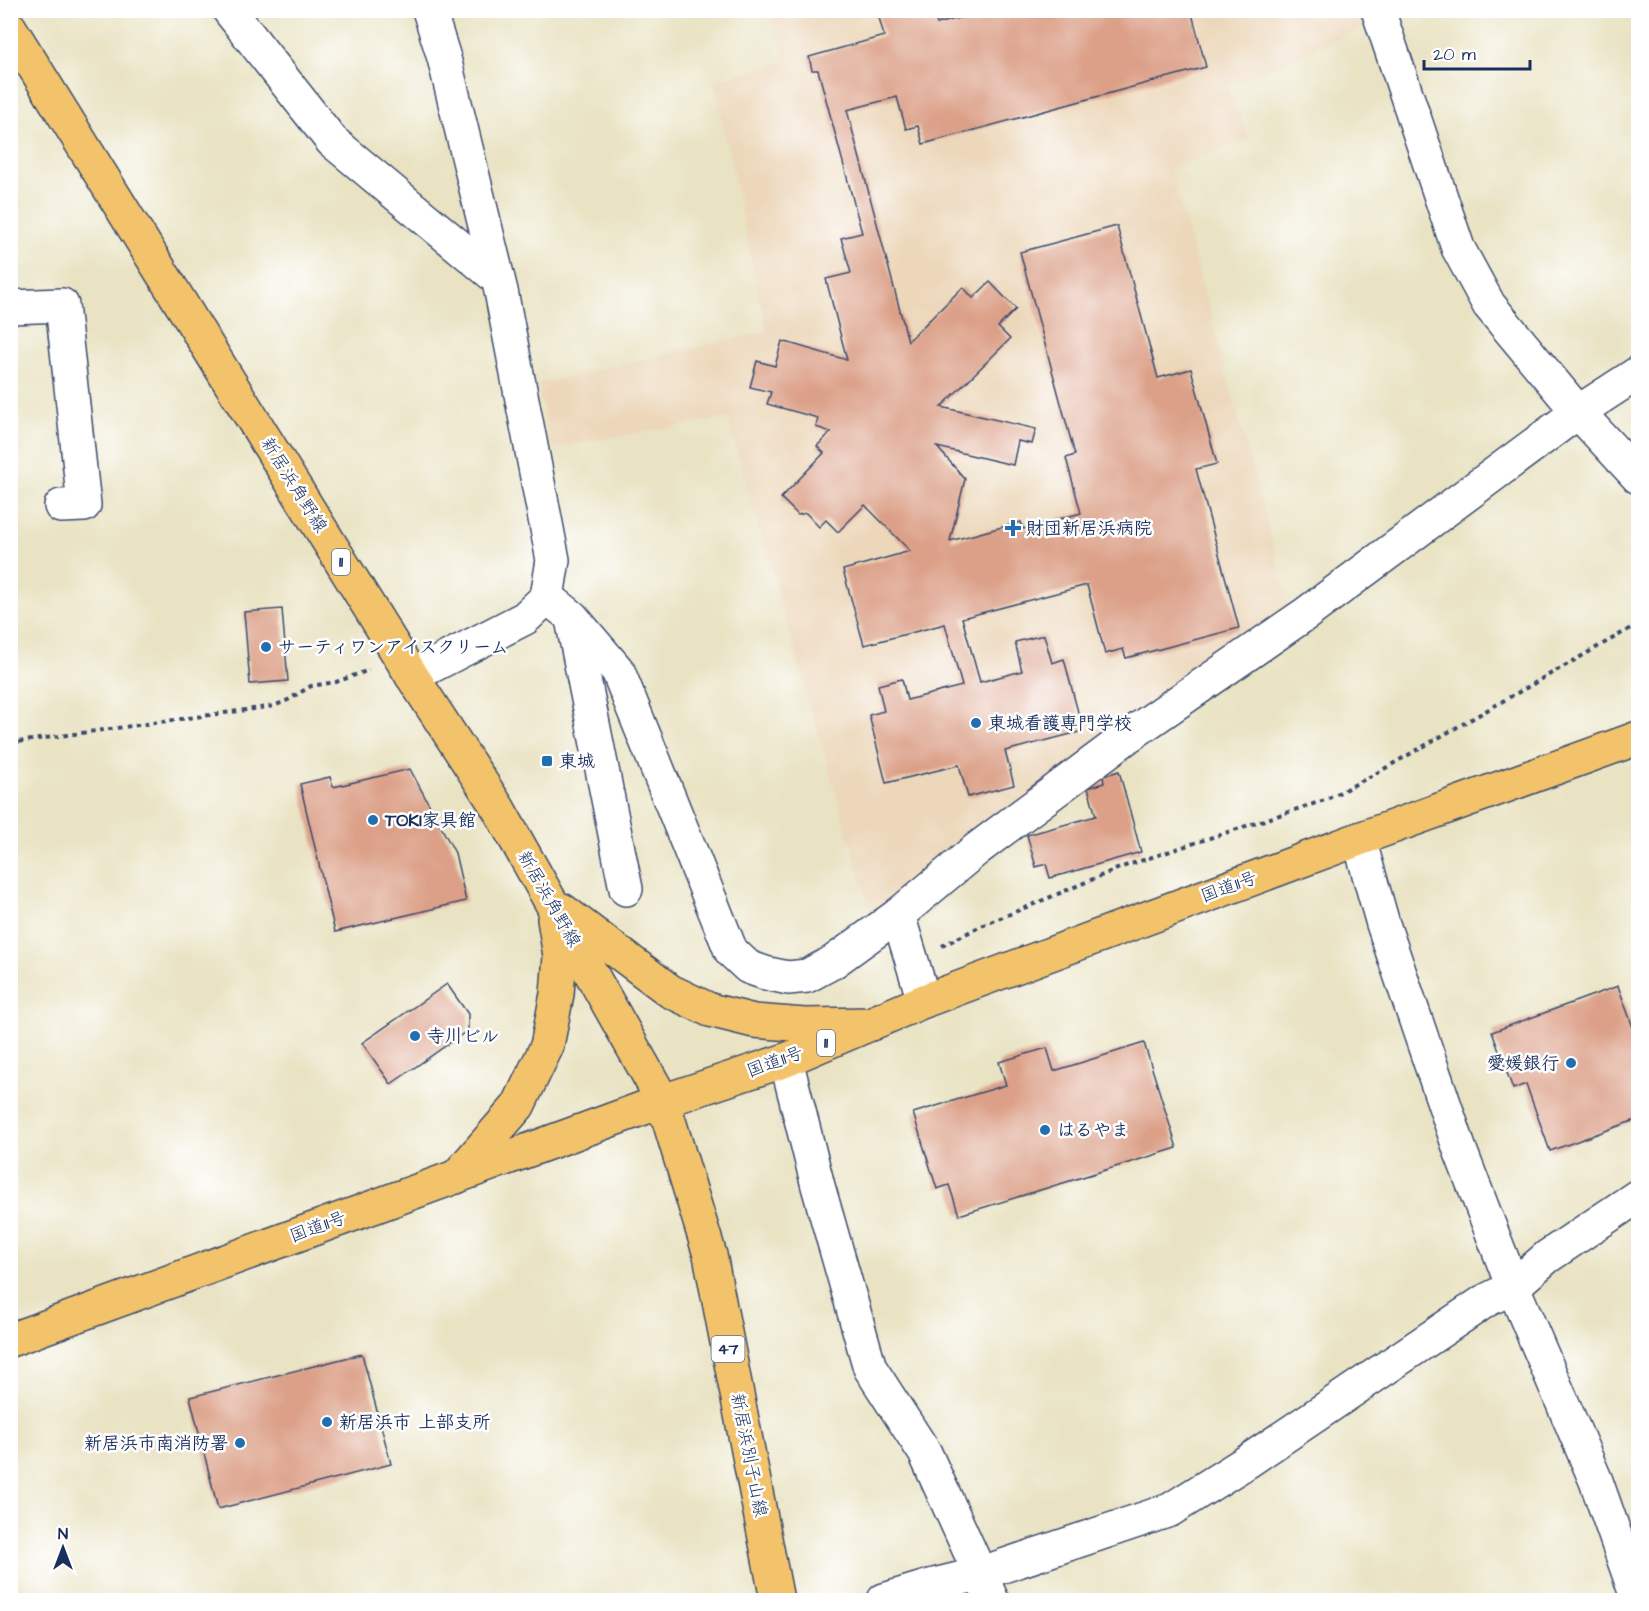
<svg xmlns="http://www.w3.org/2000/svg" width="1649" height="1611" font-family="'Architects Daughter','Klee One',sans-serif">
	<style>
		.built { fill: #ecd7ba }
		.building { fill: #dca088 }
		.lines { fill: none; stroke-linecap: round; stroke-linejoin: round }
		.minor-casing { stroke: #3a4a6d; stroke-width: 36 }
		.tertiary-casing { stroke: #3a4a6d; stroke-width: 36 }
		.primary-casing { stroke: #3a4a6d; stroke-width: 36 }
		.trunk-casing { stroke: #3a4a6d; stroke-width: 36 }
		.path { stroke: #3a4a6d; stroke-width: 4; stroke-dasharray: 4.5 4.5; stroke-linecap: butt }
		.minor { stroke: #fff; stroke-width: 33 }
		.tertiary { stroke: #fff; stroke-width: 33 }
		.primary { stroke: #f2c36a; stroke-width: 33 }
		.trunk { stroke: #f2c36a; stroke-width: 33 }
		.poi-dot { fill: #1f6fb2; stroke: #fff; stroke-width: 2 }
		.labels { text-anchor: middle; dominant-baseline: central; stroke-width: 5; stroke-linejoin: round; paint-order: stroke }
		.shield { fill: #fff; stroke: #5f6d8e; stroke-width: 1.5 }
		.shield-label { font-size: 16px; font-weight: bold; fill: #1b2f5e }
		.street-label { font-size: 18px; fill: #1b2f5e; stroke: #fff }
		.poi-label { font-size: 18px; font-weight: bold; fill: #1b2f5e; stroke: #fff; text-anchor: start }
	</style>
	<rect width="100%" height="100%" fill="#fff"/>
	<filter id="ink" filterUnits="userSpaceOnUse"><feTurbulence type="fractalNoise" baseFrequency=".0167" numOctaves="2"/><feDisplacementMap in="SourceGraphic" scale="12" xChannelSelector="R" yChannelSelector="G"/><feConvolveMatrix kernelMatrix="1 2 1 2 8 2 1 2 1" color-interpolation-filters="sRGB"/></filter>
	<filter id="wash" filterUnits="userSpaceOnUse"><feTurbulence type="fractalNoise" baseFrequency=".008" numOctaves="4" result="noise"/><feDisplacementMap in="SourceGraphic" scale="24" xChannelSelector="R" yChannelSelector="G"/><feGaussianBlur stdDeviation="1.35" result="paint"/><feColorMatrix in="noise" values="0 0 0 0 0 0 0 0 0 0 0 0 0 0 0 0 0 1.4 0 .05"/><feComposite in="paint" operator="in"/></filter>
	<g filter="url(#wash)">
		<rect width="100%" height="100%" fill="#e9e3c3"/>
		<!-- built -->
		<polygon class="built" points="772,11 1362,11 1368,26 1228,86 1249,139 1171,169 1290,608 871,915 727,418 551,448 537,384 766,331 714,81 784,62"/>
		<g id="blocks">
			<!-- building -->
			<g class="building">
				<polygon points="877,10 933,10 937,24 987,10 1191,10 1206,67 923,144 918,126 906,129 897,97 847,110 908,341 963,287 973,298 990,282 1016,309 998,327 1010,339 941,407 1036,429 1032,444 1018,441 1013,465 937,447 965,479 950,541 1021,522 1023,529 1081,513 1066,458 1075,455 1020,252 1117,226 1158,378 1191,369 1217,464 1196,469 1239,628 1126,658 1123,649 1105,654 1087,585 962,618 980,682 1022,671 1015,642 1044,635 1052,663 1064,659 1083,731 1005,751 1014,785 968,797 959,765 886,783 869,715 884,711 878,685 902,679 907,700 962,686 945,624 864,645 843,570 910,551 865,505 838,532 826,520 819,527 806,513 798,515 781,498 824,453 817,446 831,432 816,427 818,418 767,404 771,392 750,387 757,361 775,366 782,341 847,360 826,279 851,273 841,238 862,233 818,70 812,70 809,57 884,36"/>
				<polygon points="282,609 288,681 250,684 244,612"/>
				<polygon points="410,769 455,853 466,901 335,932 300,784 330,777 333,787"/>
				<polygon points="1119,771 1141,852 1050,878 1046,864 1036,867 1027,835 1096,816 1088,788 1104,783 1103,776"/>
				<polygon points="447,984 468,1014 468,1030 391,1084 362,1043"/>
				<polygon points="1618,986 1638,1041 1638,1119 1550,1151 1526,1084 1513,1089 1492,1032"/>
				<polygon points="1144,1043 1177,1148 959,1215 949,1185 937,1189 913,1113 1006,1085 999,1062 1047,1048 1054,1071"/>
				<polygon points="362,1354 391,1464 218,1509 190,1397"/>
			</g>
		</g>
	</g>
	<g filter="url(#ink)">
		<use href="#blocks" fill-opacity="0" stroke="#3a4a6d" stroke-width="1.5"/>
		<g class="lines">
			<defs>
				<g id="minor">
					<polyline points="229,10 332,141 497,278"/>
					<polyline points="1378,10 1458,248 1489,305 1578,412 1638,477"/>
					<polyline points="10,307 62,305 84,505 61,506"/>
					<polyline points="547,597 572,617 618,671 731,951 748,967 765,973 788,978 807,976 833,962 898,915 977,849 1127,737 1307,613 1578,412 1638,373"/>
					<polyline points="572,619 626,889"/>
					<polyline points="1359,839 1383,924 1460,1150 1513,1287 1596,1481 1638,1600"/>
					<polyline points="898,915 924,1001"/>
					<polyline points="786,1060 818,1186 870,1368 925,1453 992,1600"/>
					<polyline points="884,1600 930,1586 979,1574 1170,1510 1248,1461 1485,1301 1513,1287 1547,1257 1638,1196"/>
				</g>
				<polyline id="tertiary" points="412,676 525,618 547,597 553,560 501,291 444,58 429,10"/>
				<g id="primary">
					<polyline points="10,28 412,676 498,808 663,1101 710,1255 777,1600"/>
					<polyline points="562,910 670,991 710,1010 754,1021 805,1025 871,1024"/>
					<polyline points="456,1177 518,1106 547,1046 557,994 560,956 554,919"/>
				</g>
				<polyline id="trunk" points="10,1340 663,1101 786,1060 924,1001 1359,839 1638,738"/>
			</defs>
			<!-- minor casing -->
			<use href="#minor" class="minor-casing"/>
			<!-- tertiary casing -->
			<use href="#tertiary" class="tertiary-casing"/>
			<!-- primary casing -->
			<use href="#primary" class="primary-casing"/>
			<!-- trunk casing -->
			<use href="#trunk" class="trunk-casing"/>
			<!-- path -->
			<g class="path">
				<polyline points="10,743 274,706 288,700 311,686 336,682 369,670"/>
				<polyline points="942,946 979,927 1122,867 1325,800 1375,774 1638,624"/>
			</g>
			<!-- minor -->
			<use href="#minor" class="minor"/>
			<!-- tertiary -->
			<use href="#tertiary" class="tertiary"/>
			<!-- primary -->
			<use href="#primary" class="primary"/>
			<!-- trunk -->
			<use href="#trunk" class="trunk"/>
		</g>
	</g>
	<!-- markers -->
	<g class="poi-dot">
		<path d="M1010 519h6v6h6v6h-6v6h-6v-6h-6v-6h6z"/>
		<circle cx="266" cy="647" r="6"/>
		<circle cx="976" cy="723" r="6"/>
		<rect x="541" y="755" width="12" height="12" rx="3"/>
		<circle cx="373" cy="820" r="6"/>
		<circle cx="415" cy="1036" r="6"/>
		<circle cx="1571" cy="1063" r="6"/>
		<circle cx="1045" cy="1130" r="6"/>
		<circle cx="327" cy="1422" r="6"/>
		<circle cx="240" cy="1443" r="6"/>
	</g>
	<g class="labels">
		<!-- shield labels -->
		<g class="shield">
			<rect x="332" y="549" width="18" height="26" rx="4.5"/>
			<rect x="817" y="1030" width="18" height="26" rx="4.5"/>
			<rect x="711.5" y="1336" width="33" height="26" rx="4.5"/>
		</g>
		<g class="shield-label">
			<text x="341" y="562">11</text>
			<text x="826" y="1043">11</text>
			<text x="728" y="1349">47</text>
		</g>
		<!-- street labels -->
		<g class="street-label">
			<text transform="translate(294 485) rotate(58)">新居浜角野線</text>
			<text transform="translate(1229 887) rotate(-20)">国道11号</text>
			<text transform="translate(549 899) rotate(60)">新居浜角野線</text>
			<text transform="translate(775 1062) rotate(-20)">国道11号</text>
			<text transform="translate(318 1227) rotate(-20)">国道11号</text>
			<text transform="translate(749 1455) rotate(79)">新居浜別子山線</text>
		</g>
		<!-- poi labels -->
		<g class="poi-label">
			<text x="1026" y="528">財団新居浜病院</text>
			<text x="278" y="647">サーティワンアイスクリーム</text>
			<text x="988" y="723">東城看護専門学校</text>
			<text x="559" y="761">東城</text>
			<text x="385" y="820">TOKI家具館</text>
			<text x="427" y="1036">寺川ビル</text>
			<text x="1559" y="1063" text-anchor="end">愛媛銀行</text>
			<text x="1057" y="1130">はるやま</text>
			<text x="339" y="1422">新居浜市 上部支所</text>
			<text x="228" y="1443" text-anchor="end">新居浜市南消防署</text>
		</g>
	</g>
	<!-- margin -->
	<rect width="1649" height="1611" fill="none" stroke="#fff" stroke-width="36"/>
	<!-- north arrow -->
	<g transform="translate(63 1548)" stroke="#ffffff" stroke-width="4.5" paint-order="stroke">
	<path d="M0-4.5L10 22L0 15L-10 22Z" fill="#1b2f5e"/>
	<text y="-9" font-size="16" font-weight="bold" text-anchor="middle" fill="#1b2f5e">N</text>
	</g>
	<!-- scale -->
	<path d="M1424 60v9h106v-9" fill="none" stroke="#1b2f5e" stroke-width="3"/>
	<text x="1433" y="60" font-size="18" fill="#1b2f5e" stroke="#ffffff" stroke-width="4.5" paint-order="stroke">20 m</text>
</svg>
